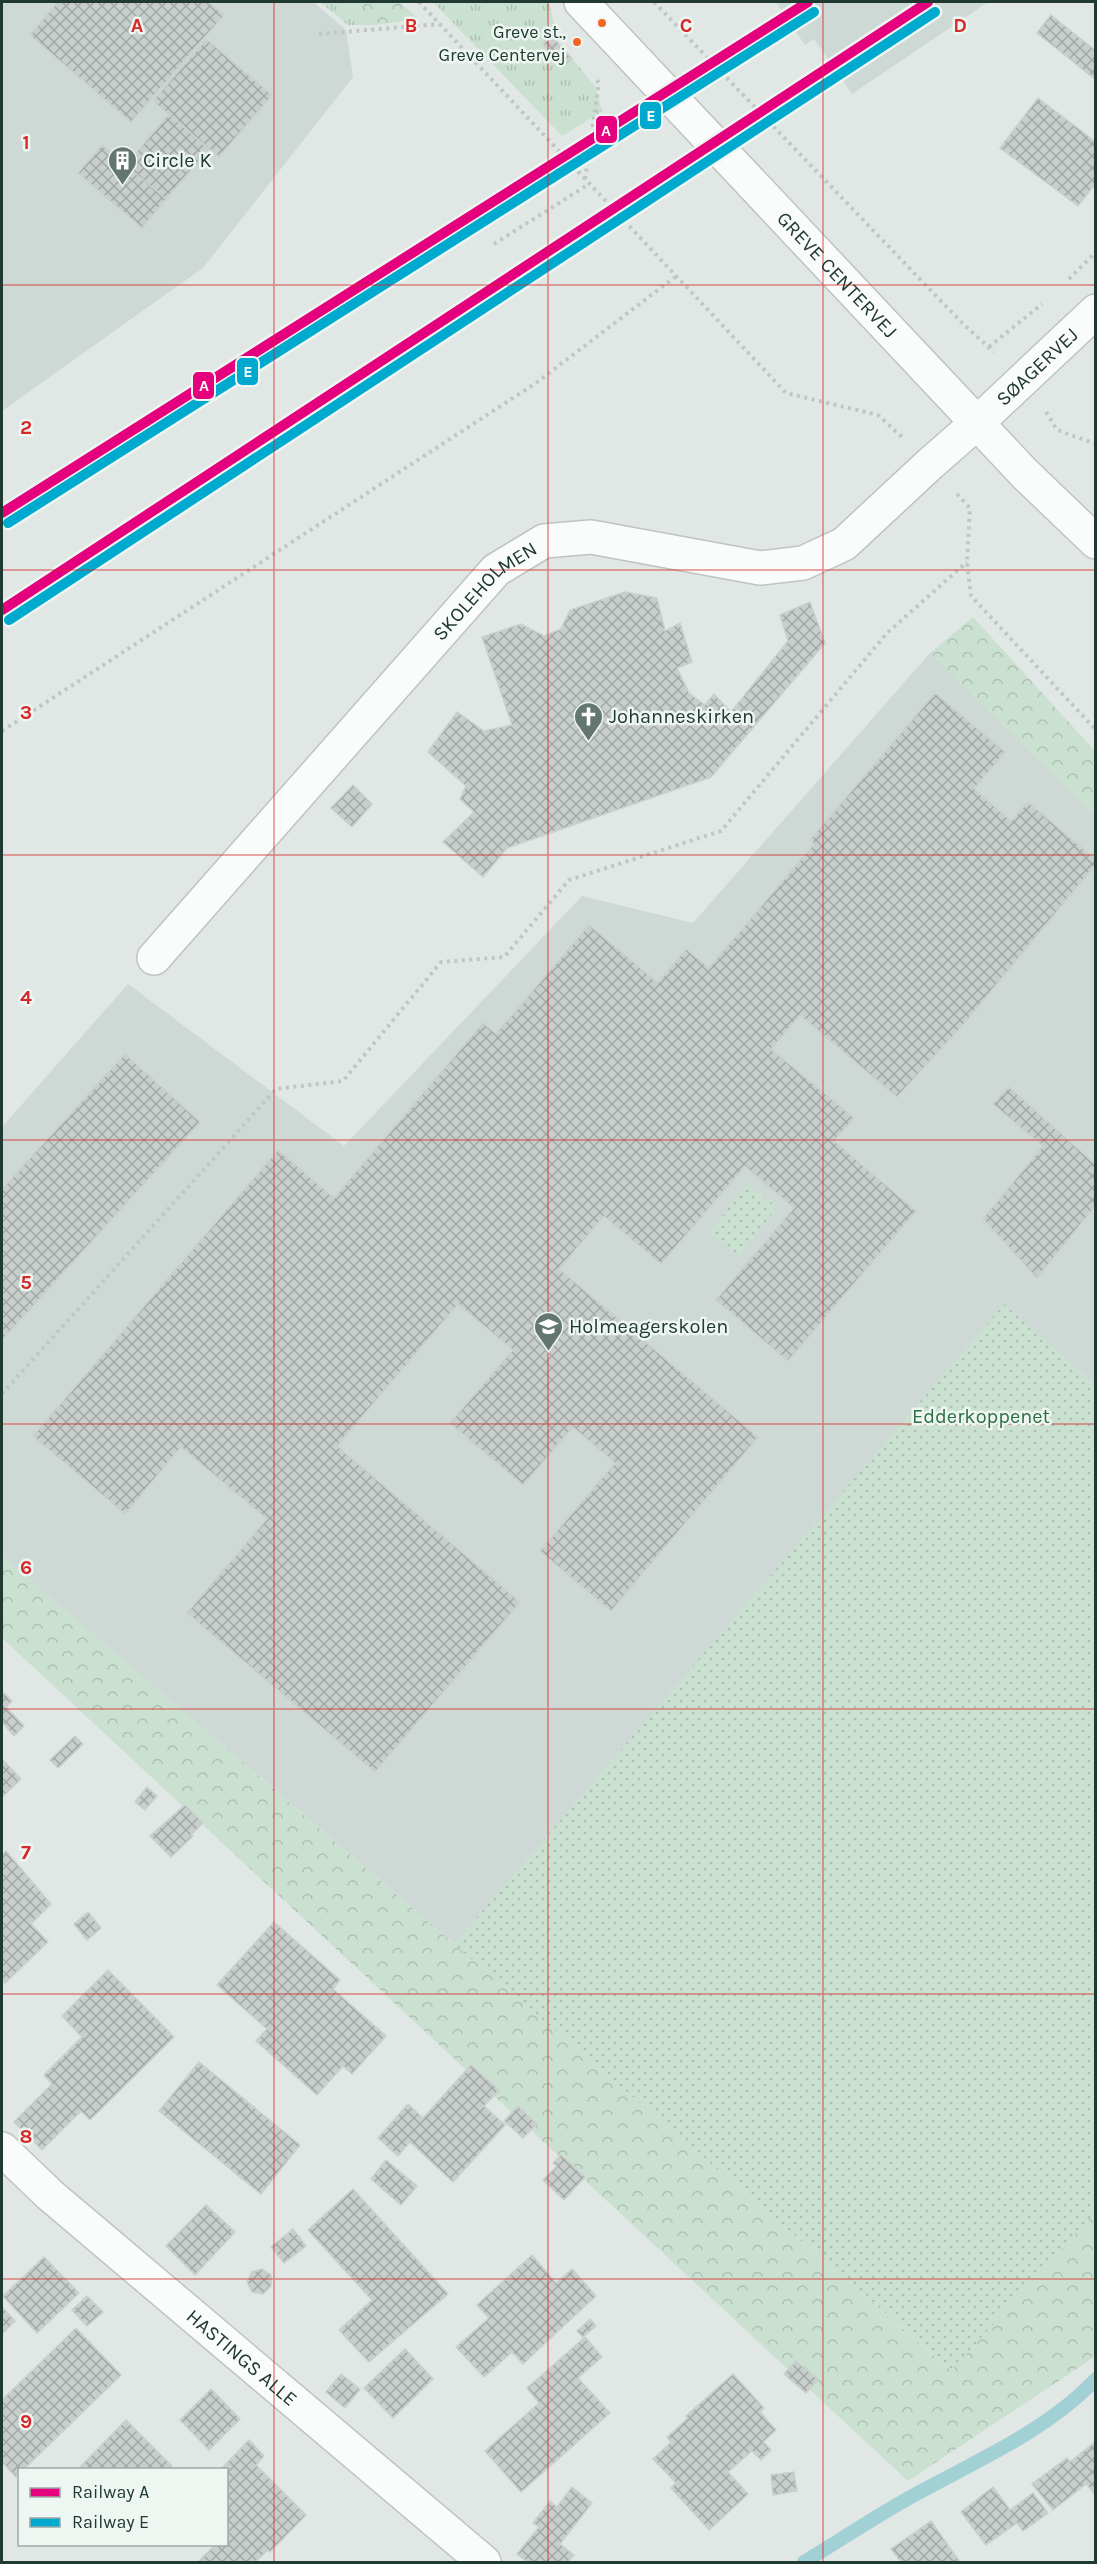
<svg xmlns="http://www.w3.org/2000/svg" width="1097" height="2564" font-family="Karla,sans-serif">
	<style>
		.built { fill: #ced8d4 }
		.grass { fill: url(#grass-tufts) }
		.forest { fill: url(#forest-crowns) }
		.park { fill: url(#park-dots) }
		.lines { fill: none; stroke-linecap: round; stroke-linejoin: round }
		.stream { stroke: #a1d0d5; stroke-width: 14 }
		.building { fill: url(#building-cross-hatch); stroke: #cad0cd; stroke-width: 1.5 }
		.minor-casing { stroke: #bec4c1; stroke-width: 36 }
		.path { stroke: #bfc7c5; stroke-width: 4; stroke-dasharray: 3 4.5; stroke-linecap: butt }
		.minor { stroke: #fafbfb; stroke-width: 33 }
		.rail-1-casing { stroke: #eef6f2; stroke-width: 15 }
		.rail-2-casing { stroke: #eef6f2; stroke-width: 15 }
		.rail-1 { stroke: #e5007d; stroke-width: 10 }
		.rail-2 { stroke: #00a9ce; stroke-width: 10 }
		.grid { fill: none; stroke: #d62828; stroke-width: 1.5; stroke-opacity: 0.55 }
		.bus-dot { fill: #f26522; stroke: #eef6f2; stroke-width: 2 }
		.labels { text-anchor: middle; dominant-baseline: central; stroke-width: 5; stroke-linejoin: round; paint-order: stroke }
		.bus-label { font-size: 18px; fill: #203931; stroke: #eef6f2; text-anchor: end }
		.poi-label { font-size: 20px; fill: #203931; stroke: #eef6f2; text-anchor: start }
		.street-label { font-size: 20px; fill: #203931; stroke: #eef6f2 }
		.park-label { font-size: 20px; fill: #2b6f43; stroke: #eef6f2 }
		.grid-label { font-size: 20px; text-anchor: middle; font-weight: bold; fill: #d62828; stroke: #eef6f2; stroke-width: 5; stroke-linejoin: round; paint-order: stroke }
		.line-badge { stroke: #eef6f2; stroke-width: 2 }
		.badge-label { font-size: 16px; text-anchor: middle; font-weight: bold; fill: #fff }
	</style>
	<defs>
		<pattern id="grass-tufts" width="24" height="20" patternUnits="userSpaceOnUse" patternTransform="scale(1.5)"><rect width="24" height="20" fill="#cae0d0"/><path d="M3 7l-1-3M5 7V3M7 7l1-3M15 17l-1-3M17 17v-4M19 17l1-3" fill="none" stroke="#adc1b3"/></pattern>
		<pattern id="forest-crowns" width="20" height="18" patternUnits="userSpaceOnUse" patternTransform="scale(1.5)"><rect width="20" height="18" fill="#cae0d0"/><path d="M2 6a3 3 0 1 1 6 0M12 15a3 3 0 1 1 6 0" fill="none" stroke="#adc1b3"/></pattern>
		<pattern id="park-dots" width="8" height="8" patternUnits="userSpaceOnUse" patternTransform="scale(1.5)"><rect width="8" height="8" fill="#cae0d0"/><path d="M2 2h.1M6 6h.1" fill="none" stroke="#adc1b3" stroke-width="1.8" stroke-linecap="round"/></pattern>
		<pattern id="building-cross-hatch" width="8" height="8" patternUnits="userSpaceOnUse" patternTransform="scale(1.5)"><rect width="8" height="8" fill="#c8cecb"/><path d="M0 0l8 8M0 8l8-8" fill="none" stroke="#a2a8a5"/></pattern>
	</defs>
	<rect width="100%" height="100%" fill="#e1e7e4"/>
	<!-- built -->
	<g class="built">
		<polygon points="2,2 313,2 346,30 353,77 203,268 2,411"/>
		<polygon points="776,2 988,2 852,94 814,39 805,45"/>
		<polygon points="930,653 1095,815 1095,2211 952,2370 2,1556 2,1127 128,984 344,1146 582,896 693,923"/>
	</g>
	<!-- grass -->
	<g class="grass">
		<polygon points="320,2 359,2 368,10 374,25 348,25"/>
		<polygon points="433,2 549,2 556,33 543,44 563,67 572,59 595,86 602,111 562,136"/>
	</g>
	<!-- forest -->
	<g class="forest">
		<polygon points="359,2 400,2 418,19 374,25 368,10"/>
		<polygon points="973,617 1095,751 1095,815 930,653"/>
		<polygon points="2,1556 951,2370 1095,2211 1095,2354 1090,2360 908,2481 2,1638"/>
	</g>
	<!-- park -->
	<g class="park">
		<polygon points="747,1184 777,1207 739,1256 709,1233"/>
		<polygon points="1004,1304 1095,1384 1096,2211 952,2370 454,1944"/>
	</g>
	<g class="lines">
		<!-- stream -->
		<path class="stream" d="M804,2562C842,2539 879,2514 918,2493C978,2460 1048,2430 1096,2379"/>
	</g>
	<!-- building -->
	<g class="building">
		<polygon points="58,2 208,2 224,15 131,122 30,35"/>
		<polygon points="1051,15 1096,51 1096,80 1037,33"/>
		<polygon points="552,36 572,59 563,67 543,44"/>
		<polygon points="206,39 272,95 219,157 153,101"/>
		<polygon points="1038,98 1096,142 1096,183 1078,206 1000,148"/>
		<polygon points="169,114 209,149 166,199 125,166"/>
		<polygon points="102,145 166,199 142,228 78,173"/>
		<polygon points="625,592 657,598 665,631 680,623 692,662 677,668 689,693 705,705 714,694 731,712 788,641 780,615 810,602 825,643 711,777 507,848 483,877 443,842 474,812 460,799 466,786 428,752 457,712 484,731 512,725 482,637 521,624 544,636 561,629 570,610"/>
		<polygon points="935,693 1005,752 974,789 1011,821 1028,802 1096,860 1096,864 962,1026 897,1097 800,1015 771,1049 854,1118 834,1141 916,1211 788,1361 716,1300 794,1208 745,1166 661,1264 604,1216 559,1269 758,1437 611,1611 540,1551 615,1463 573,1427 523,1485 450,1423 513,1350 458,1304 337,1446 520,1602 375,1772 187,1613 267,1519 181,1447 125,1514 33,1436 278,1150 334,1198 483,1023 496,1034 589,925 658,983 686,949 709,968 814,844 810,840"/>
		<polygon points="353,785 372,804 352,827 331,808"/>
		<polygon points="125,1054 200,1122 2,1340 2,1189"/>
		<polygon points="1009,1087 1096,1165 1096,1205 1037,1278 983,1219 1043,1146 993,1104"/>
		<polygon points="4,1693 12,1701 6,1707 24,1726 14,1736 2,1722 2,1695"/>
		<polygon points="75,1736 83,1744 58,1768 50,1760"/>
		<polygon points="2,1759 21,1779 2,1797"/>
		<polygon points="147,1787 157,1796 145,1810 135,1802"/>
		<polygon points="185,1805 203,1823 191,1835 193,1836 171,1857 150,1836"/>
		<polygon points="6,1851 51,1904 31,1924 48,1942 5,1983 2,1979 2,1855"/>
		<polygon points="88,1912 101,1928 87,1940 74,1924"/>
		<polygon points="274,1922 340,1980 333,1989 386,2036 352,2074 343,2066 317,2095 256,2041 267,2029 217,1985"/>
		<polygon points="108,1970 174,2037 90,2120 81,2111 42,2150 14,2122 52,2084 44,2075 82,2037 62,2016"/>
		<polygon points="199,2062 300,2145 261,2194 159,2111"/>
		<polygon points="471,2065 499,2090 484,2106 505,2125 453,2182 410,2142 398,2156 378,2138 408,2104 423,2118"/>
		<polygon points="518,2106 537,2124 523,2138 504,2121"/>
		<polygon points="561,2155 585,2177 564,2200 543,2180 557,2166 553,2163"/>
		<polygon points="386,2160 417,2186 401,2205 371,2179"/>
		<polygon points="353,2189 448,2294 369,2362 339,2330 372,2300 308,2230"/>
		<polygon points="206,2205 235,2232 195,2275 166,2246"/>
		<polygon points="293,2229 306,2246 284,2263 271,2247"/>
		<polygon points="532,2255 556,2283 572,2269 596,2296 523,2364 512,2352 484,2377 456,2347 489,2318 477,2305"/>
		<polygon points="44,2257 79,2293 37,2333 3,2296"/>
		<polygon points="262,2269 271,2275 271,2286 263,2294 252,2292 247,2282 252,2272"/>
		<polygon points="87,2296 103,2312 87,2326 72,2310"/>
		<polygon points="2,2307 15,2321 2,2334"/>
		<polygon points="590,2319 596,2326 583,2337 577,2331"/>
		<polygon points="76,2328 121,2375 23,2470 20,2470 16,2477 2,2462 2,2400"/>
		<polygon points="585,2337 602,2357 578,2378 610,2413 521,2492 485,2451 539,2403 527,2388"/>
		<polygon points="405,2349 433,2379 393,2418 364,2388"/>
		<polygon points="796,2361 818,2379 806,2393 784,2374"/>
		<polygon points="341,2374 360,2389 345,2408 326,2392"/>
		<polygon points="733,2374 764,2408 760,2412 776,2430 763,2442 771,2450 761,2460 752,2451 728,2472 748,2494 709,2530 671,2488 676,2483 653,2459 671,2442 667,2437 688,2418 686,2416"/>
		<polygon points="211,2389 240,2419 209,2450 180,2420"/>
		<polygon points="126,2420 172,2466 169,2470 77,2470"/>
		<polygon points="249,2440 264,2456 256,2465 306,2515 270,2552 268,2550 255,2562 198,2562 216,2544 226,2544 226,2534 229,2531 226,2529 226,2470 220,2470"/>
		<polygon points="1096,2441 1096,2496 1086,2484 1053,2510 1032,2484 1067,2458 1070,2462"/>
		<polygon points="794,2472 797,2491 773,2495 771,2475"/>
		<polygon points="572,2487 592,2503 560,2544 574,2555 568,2562 528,2562 517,2554 539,2527 533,2523 550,2501 557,2507"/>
		<polygon points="993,2487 1010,2510 1033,2493 1048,2513 1023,2531 1017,2523 986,2545 961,2512"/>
		<polygon points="931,2521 960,2562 901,2562 891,2549"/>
	</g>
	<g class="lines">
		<defs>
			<g id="minor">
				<path id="s1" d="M581,2L1025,474L1096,542"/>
				<path id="s2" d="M154,958L496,570L544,541L591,537L760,568L803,563L844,544L931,463L978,422L1096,311"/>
				<path id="s3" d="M2,2149L50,2195L484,2562"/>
			</g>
		</defs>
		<!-- minor casing -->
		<use href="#minor" class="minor-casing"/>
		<!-- path -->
		<g class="path">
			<polyline points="419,2 786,393 878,415 902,437"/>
			<polyline points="654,2 964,325 994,352"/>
			<polyline points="319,34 439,24"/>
			<polyline points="585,179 599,83 597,80"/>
			<polyline points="494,244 589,184"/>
			<polyline points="1069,279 1096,252"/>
			<polyline points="989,347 1042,304"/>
			<polyline points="1046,412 1057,430 1096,444"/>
			<polyline points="957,494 970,508 967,562 971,596 1096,730"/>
			<polyline points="2,731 536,383 675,277"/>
			<polyline points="2,1394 276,1089 343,1081 441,962 504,957 569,880 721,831 887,633 967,562"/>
		</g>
		<!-- minor -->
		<use href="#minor" class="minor"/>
		<defs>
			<g id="rail-1">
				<polyline points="2,513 808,2"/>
				<polyline points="2,610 928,2"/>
			</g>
			<g id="rail-2">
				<polyline points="8,523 814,12"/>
				<polyline points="9,620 935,12"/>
			</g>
		</defs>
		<!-- rail-1 casing -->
		<use href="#rail-1" class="rail-1-casing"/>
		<!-- rail-2 casing -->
		<use href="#rail-2" class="rail-2-casing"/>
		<!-- rail-1 -->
		<use href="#rail-1" class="rail-1"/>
		<!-- rail-2 -->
		<use href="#rail-2" class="rail-2"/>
	</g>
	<!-- grid -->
	<path class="grid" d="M274,2V2562M548,2V2562M823,2V2562M2,285H1096M2,570H1096M2,855H1096M2,1140H1096M2,1424H1096M2,1709H1096M2,1994H1096M2,2279H1096"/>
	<!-- icons -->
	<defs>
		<symbol id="building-pin" viewBox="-11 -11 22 30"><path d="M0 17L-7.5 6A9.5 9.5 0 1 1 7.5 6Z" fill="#647670" stroke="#eef6f2"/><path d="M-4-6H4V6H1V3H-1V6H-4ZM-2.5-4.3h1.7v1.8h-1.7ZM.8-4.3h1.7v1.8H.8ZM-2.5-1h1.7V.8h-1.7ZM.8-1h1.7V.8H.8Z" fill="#fff"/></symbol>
		<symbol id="church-pin" viewBox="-11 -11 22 30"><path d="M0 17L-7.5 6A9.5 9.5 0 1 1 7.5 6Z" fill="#647670" stroke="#eef6f2"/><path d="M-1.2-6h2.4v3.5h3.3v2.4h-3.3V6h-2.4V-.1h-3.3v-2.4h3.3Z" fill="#fff"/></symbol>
		<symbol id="school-pin" viewBox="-11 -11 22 30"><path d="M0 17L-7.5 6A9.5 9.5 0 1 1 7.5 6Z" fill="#647670" stroke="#eef6f2"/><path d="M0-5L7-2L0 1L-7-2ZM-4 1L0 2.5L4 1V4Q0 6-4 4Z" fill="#fff"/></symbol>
	</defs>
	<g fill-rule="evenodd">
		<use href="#building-pin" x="106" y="144" width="33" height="45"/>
		<use href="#church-pin" x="572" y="700" width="33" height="45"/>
		<use href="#school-pin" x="532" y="1310" width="33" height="45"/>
	</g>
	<!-- markers -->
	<g class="bus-dot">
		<circle cx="602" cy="23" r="5"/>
		<circle cx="577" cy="42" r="5"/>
	</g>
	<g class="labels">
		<!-- bus labels -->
		<g class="bus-label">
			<text x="566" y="32">Greve st.,<tspan x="566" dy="23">Greve Centervej</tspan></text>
		</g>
		<!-- poi labels -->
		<g class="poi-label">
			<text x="143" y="160">Circle K</text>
			<text x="609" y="716">Johanneskirken</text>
			<text x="569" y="1326">Holmeagerskolen</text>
		</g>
		<!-- street labels -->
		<g class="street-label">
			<text stroke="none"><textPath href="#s1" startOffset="374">GREVE CENTERVEJ</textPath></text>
			<text stroke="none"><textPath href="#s2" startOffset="1143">SØAGERVEJ</textPath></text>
			<text stroke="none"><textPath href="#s2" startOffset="495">SKOLEHOLMEN</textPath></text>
			<text stroke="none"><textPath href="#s3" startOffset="318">HASTINGS ALLE</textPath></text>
		</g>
		<!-- park labels -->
		<g class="park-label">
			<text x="981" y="1416">Edderkoppenet</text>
		</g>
	</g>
	<g class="grid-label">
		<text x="137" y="32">A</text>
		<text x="411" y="32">B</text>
		<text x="686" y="32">C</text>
		<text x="960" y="32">D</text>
		<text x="26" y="149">1</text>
		<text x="26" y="434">2</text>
		<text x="26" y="719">3</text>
		<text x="26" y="1004">4</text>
		<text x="26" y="1289">5</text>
		<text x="26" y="1574">6</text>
		<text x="26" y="1859">7</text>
		<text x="26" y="2143">8</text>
		<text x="26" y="2428">9</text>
	</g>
	<g class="line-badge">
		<rect x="639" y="101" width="23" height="29" rx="6" fill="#00a9ce"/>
		<rect x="595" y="115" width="23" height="29" rx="6" fill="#e5007d"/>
		<rect x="236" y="357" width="23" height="29" rx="6" fill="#00a9ce"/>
		<rect x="192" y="371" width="23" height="29" rx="6" fill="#e5007d"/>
	</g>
	<g class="badge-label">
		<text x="651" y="121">E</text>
		<text x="606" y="136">A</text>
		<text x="248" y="377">E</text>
		<text x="204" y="391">A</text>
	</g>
	<!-- border -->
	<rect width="1097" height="2564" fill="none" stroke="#203931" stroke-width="6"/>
	<!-- legend -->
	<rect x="18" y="2468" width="210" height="78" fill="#eef6f2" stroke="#9caaa5" stroke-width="1.5"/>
	<rect x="30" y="2488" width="30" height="9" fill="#e5007d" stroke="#9caaa5" stroke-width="1.5"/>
	<text x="72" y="2498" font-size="18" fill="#203931">Railway A</text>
	<rect x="30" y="2518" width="30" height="9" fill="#00a9ce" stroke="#9caaa5" stroke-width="1.5"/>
	<text x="72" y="2528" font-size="18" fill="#203931">Railway E</text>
</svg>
